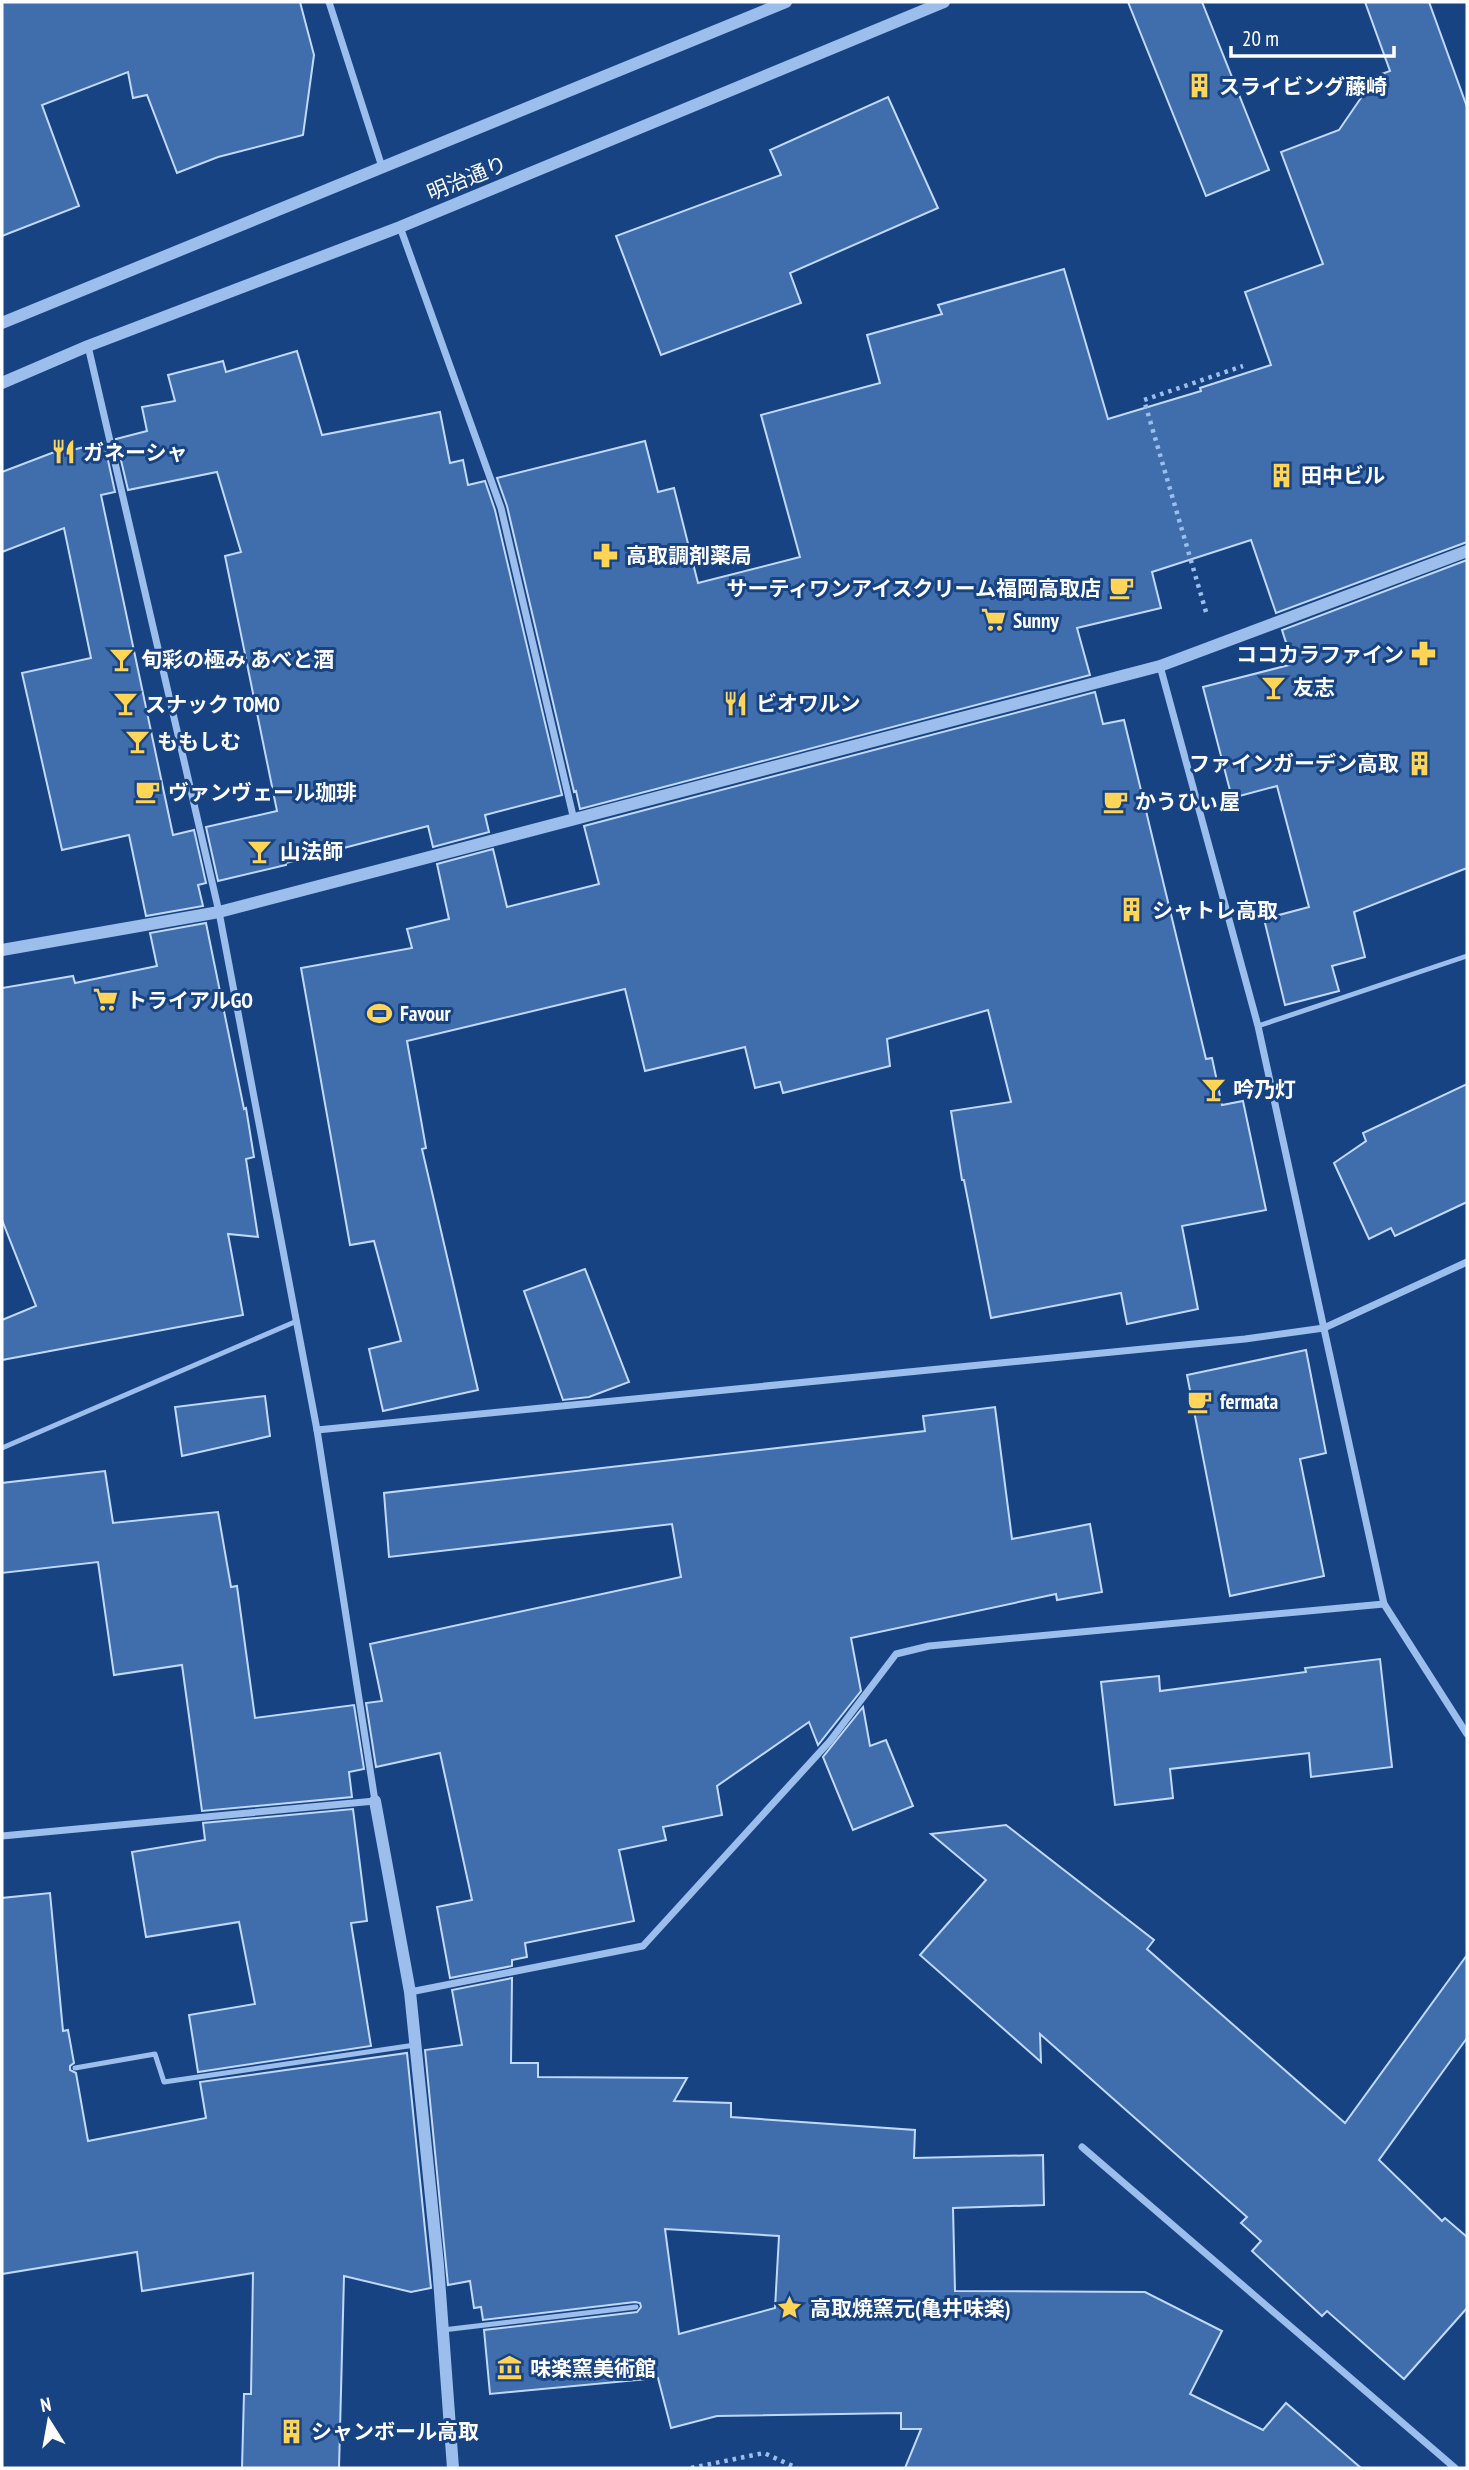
<svg xmlns="http://www.w3.org/2000/svg" width="1469" height="2470" font-family="'PT Sans Narrow','Noto Sans JP',sans-serif">
	<style>
		.building { fill: #406ead; stroke: #c1d9f9; stroke-width: 2; fill-rule: evenodd }
		.lines { fill: none; stroke-linecap: round; stroke-linejoin: round }
		.path { stroke: #9cbeec; stroke-width: 4.5; stroke-dasharray: 3.5 5; stroke-linecap: butt }
		.service { stroke: #9cbeec; stroke-width: 5 }
		.minor { stroke: #9cbeec; stroke-width: 7 }
		.tertiary { stroke: #9cbeec; stroke-width: 12 }
		.labels { text-anchor: middle; dominant-baseline: central; stroke-width: 6; stroke-linejoin: round; paint-order: stroke }
		.poi-label { font-size: 21px; font-weight: bold; fill: #fff; stroke: #184383; text-anchor: start }
		.street-label { font-size: 21px; fill: #fff; stroke: #184383 }
	</style>
	<rect width="100%" height="100%" fill="#184383"/>
	<!-- building -->
	<g class="building">
		<polygon points="2,2 300,2 314,55 303,135 218,157 177,173 147,95 133,98 128,72 42,105 79,206 2,236"/>
		<polygon points="1128,2 1202,2 1269,170 1206,196"/>
		<polygon points="1365,2 1429,2 1467,107 1467,542 1276,613 1251,540 1152,572 1161,608 1077,628 1090,675 580,809 576,791 574,792 507,506 497,478 645,441 658,492 674,488 698,583 800,557 761,415 880,383 867,335 942,314 938,305 1064,269 1108,419 1201,391 1200,388 1271,365 1245,292 1323,264 1281,152 1339,130 1376,76 1390,71"/>
		<polygon points="888,97 938,208 790,273 801,303 661,355 616,236 781,175 770,150"/>
		<polygon points="297,351 322,435 440,412 450,463 463,460 468,485 485,481 495,510 562,795 485,815 489,832 433,847 428,826 286,863 286,865 218,881 206,827 277,811 225,556 241,552 217,472 128,490 116,439 147,431 142,407 175,401 168,375 223,361 226,372"/>
		<polygon points="104,442 115,492 101,495 173,835 194,830 206,883 198,885 203,906 146,916 129,835 62,850 22,673 91,658 64,528 2,552 2,472 70,446 72,450"/>
		<polygon points="1467,560 1467,868 1354,912 1365,957 1332,966 1339,991 1285,1005 1264,919 1309,907 1277,786 1232,798 1203,687 1293,664 1282,630"/>
		<polygon points="1095,692 1103,724 1124,720 1206,1059 1212,1058 1222,1105 1243,1101 1266,1210 1182,1226 1198,1309 1127,1324 1121,1293 991,1318 964,1180 962,1180 951,1111 1011,1102 988,1010 887,1039 890,1066 783,1093 780,1082 755,1088 745,1047 645,1071 625,989 407,1041 426,1148 422,1149 478,1390 383,1411 369,1349 401,1341 374,1241 350,1245 301,968 412,948 407,929 449,919 437,864 493,849 507,907 599,884 584,826"/>
		<polygon points="206,923 244,1109 246,1108 254,1157 246,1159 258,1237 228,1234 243,1315 2,1360 2,1320 36,1306 2,1220 2,988 73,976 75,983 157,966 150,933"/>
		<polygon points="1467,1084 1467,1202 1395,1236 1391,1228 1369,1239 1334,1163 1366,1141 1363,1133"/>
		<polygon points="585,1269 629,1382 589,1397 563,1400 524,1291"/>
		<polygon points="1306,1350 1326,1453 1300,1459 1324,1576 1230,1596 1187,1375"/>
		<polygon points="265,1396 270,1436 182,1456 175,1407"/>
		<polygon points="995,1407 1012,1539 1090,1524 1102,1592 1057,1600 1056,1594 851,1638 861,1691 818,1745 809,1722 717,1786 722,1815 663,1827 666,1840 619,1850 634,1921 525,1943 527,1957 512,1960 512,1966 450,1978 437,1907 472,1900 440,1753 376,1767 366,1703 382,1701 370,1644 681,1577 672,1524 389,1557 384,1493 925,1431 923,1416"/>
		<polygon points="105,1471 113,1523 218,1512 231,1587 237,1586 255,1718 354,1705 364,1769 349,1772 352,1797 202,1811 182,1665 114,1675 98,1562 2,1573 2,1483"/>
		<polygon points="1380,1659 1392,1767 1311,1777 1309,1753 1170,1769 1173,1798 1115,1805 1101,1682 1159,1676 1160,1691 1306,1672 1305,1668"/>
		<polygon points="863,1707 870,1746 886,1740 913,1806 853,1830 823,1757"/>
		<polygon points="353,1809 367,1921 351,1923 371,2046 198,2072 189,2015 255,2004 239,1922 146,1937 132,1852 205,1840 203,1823"/>
		<polygon points="1006,1825 1154,1940 1147,1949 1345,2123 1467,1955 1467,2038 1379,2160 1442,2221 1445,2218 1467,2237 1467,2308 1404,2379 1327,2311 1322,2316 1252,2251 1261,2241 1241,2223 1247,2217 1040,2034 1041,2062 920,1955 986,1880 931,1834"/>
		<polygon points="50,1893 63,2031 68,2030 74,2063 70,2066 70,2070 76,2073 88,2141 206,2118 200,2082 407,2053 431,2288 411,2292 344,2276 339,2468 242,2468 244,2394 251,2394 253,2273 142,2291 137,2252 2,2274 2,1898"/>
		<path d="M512,1978L511,2063H538V2077L687,2078L674,2101L731,2103V2117L915,2130L914,2158L1043,2155L1044,2205L953,2208L955,2291L1145,2292L1222,2331L1190,2394L1263,2430L1286,2403L1361,2468H905L921,2429H901V2413L717,2416L671,2428L658,2378L490,2394L484,2330L637,2312L641,2307L640,2303L635,2302L483,2320L481,2307L474,2308L470,2281L448,2285L425,2050L462,2045L452,1990ZM665,2229L779,2236L775,2308L679,2334Z"/>
	</g>
	<g class="lines">
		<!-- path -->
		<g class="path">
			<polyline points="1206,612 1144,400 1243,366"/>
			<polyline points="691,2468 764,2453 797,2468"/>
		</g>
		<!-- service -->
		<g class="service">
			<polyline points="1258,1026 1467,956"/>
			<polyline points="2,1448 297,1321"/>
			<polyline points="75,2068 155,2054 164,2082 415,2045"/>
			<polyline points="443,2330 636,2307"/>
		</g>
		<!-- minor -->
		<g class="minor">
			<polyline points="329,2 382,167"/>
			<polyline points="400,227 501,508 574,820"/>
			<polyline points="1160,666 1258,1026 1384,1604 1467,1734"/>
			<polyline points="317,1430 1245,1339 1324,1328 1467,1262"/>
			<polyline points="2,1836 375,1801 317,1430 219,912 88,346"/>
			<polyline points="410,1992 643,1946 830,1741 896,1654 929,1646 1384,1604"/>
			<polyline points="1082,2147 1455,2468"/>
		</g>
		<!-- tertiary -->
		<g class="tertiary">
			<polyline points="2,323 786,2"/>
			<polyline points="2,383 88,346 400,227 944,2"/>
			<polyline points="2,950 219,912 1160,666 1467,551"/>
			<polyline points="375,1801 410,1992 438,2265 453,2468"/>
		</g>
	</g>
	<!-- icons -->
	<defs>
		<symbol id="building-bare" viewBox="-9 -9 18 18"><path d="M-4-6H4V6H1V3H-1V6H-4ZM-2.5-4.3h1.7v1.8h-1.7ZM.8-4.3h1.7v1.8H.8ZM-2.5-1h1.7V.8h-1.7ZM.8-1h1.7V.8H.8Z" fill="#ffd457" stroke="#184383" stroke-width="2.5" paint-order="stroke"/></symbol>
		<symbol id="restaurant-bare" viewBox="-9 -9 18 18"><path d="M-5-6h1v4h1v-4h1v4h1v-4h1v5L-1.5 .5V6h-2V.5L-5-1ZM5-6V6H3V1.5H1.5Q1.5-4 5-6Z" fill="#ffd457" stroke="#184383" stroke-width="2.5" paint-order="stroke"/></symbol>
		<symbol id="pharmacy-bare" viewBox="-9 -9 18 18"><path d="M-2-6h4v4h4v4h-4v4h-4v-4h-4v-4h4Z" fill="#ffd457" stroke="#184383" stroke-width="2.5" paint-order="stroke"/></symbol>
		<symbol id="cafe-bare" viewBox="-9 -9 18 18"><path d="M-5.5-4.5H6V0H3Q3 3.5 0 3.5H-2.5Q-5.5 3.5-5.5 0ZM3-3.2v2h1.7v-2ZM-6 4.5H4V6H-6Z" fill="#ffd457" stroke="#184383" stroke-width="2.5" paint-order="stroke"/></symbol>
		<symbol id="supermarket-bare" viewBox="-9 -9 18 18"><path d="M-6-5.5h2.5l.6 2H6L4.5 2H-2.5L-4.4-4H-6ZM-1.5 3.2a1.3 1.3 0 1 0 .1 0ZM3 3.2a1.3 1.3 0 1 0 .1 0Z" fill="#ffd457" stroke="#184383" stroke-width="2.5" paint-order="stroke"/></symbol>
		<symbol id="bar-bare" viewBox="-9 -9 18 18"><path d="M-6-5H6L.8 .8V4.5H3.5V6h-7V4.5H-.8V.8Z" fill="#ffd457" stroke="#184383" stroke-width="2.5" paint-order="stroke"/></symbol>
		<symbol id="stadium-bare" viewBox="-9 -9 18 18"><path d="M0-5a6.5 5 0 1 0 0 10a6.5 5 0 1 0 0-10ZM-3.5-1.8h7v3.6h-7Z" fill="#ffd457" stroke="#184383" stroke-width="2.5" paint-order="stroke"/></symbol>
		<symbol id="sight-bare" viewBox="-9 -9 18 18"><path d="M0-6L1.8-2.2L6-1.7L2.9 1.2L3.7 5.4L0 3.3L-3.7 5.4L-2.9 1.2L-6-1.7L-1.8-2.2Z" fill="#ffd457" stroke="#184383" stroke-width="2.5" paint-order="stroke"/></symbol>
		<symbol id="museum-bare" viewBox="-9 -9 18 18"><path d="M0-6L6-3V-2H-6V-3ZM-5-1h2V3h-2ZM-1-1h2V3h-2ZM3-1h2V3H3ZM-6 4H6V6H-6Z" fill="#ffd457" stroke="#184383" stroke-width="2.5" paint-order="stroke"/></symbol>
	</defs>
	<g fill-rule="evenodd">
		<use href="#building-bare" x="1182" y="68" width="35" height="35"/>
		<use href="#restaurant-bare" x="46" y="434" width="35" height="35"/>
		<use href="#building-bare" x="1264" y="458" width="35" height="35"/>
		<use href="#pharmacy-bare" x="588" y="538" width="35" height="35"/>
		<use href="#cafe-bare" x="1104" y="570" width="35" height="35"/>
		<use href="#supermarket-bare" x="976" y="602" width="35" height="35"/>
		<use href="#pharmacy-bare" x="1406" y="636" width="35" height="35"/>
		<use href="#bar-bare" x="104" y="642" width="35" height="35"/>
		<use href="#bar-bare" x="1256" y="670" width="35" height="35"/>
		<use href="#restaurant-bare" x="718" y="686" width="35" height="35"/>
		<use href="#bar-bare" x="108" y="686" width="35" height="35"/>
		<use href="#bar-bare" x="120" y="724" width="35" height="35"/>
		<use href="#building-bare" x="1402" y="746" width="35" height="35"/>
		<use href="#cafe-bare" x="130" y="774" width="35" height="35"/>
		<use href="#cafe-bare" x="1098" y="784" width="35" height="35"/>
		<use href="#bar-bare" x="242" y="834" width="35" height="35"/>
		<use href="#building-bare" x="1114" y="892" width="35" height="35"/>
		<use href="#supermarket-bare" x="88" y="982" width="35" height="35"/>
		<use href="#stadium-bare" x="362" y="996" width="35" height="35"/>
		<use href="#bar-bare" x="1196" y="1072" width="35" height="35"/>
		<use href="#cafe-bare" x="1182" y="1384" width="35" height="35"/>
		<use href="#sight-bare" x="772" y="2290" width="35" height="35"/>
		<use href="#museum-bare" x="492" y="2350" width="35" height="35"/>
		<use href="#building-bare" x="274" y="2414" width="35" height="35"/>
	</g>
	<g class="labels">
		<!-- poi labels -->
		<g class="poi-label">
			<text x="1219" y="86">スライビング藤崎</text>
			<text x="83" y="452">ガネーシャ</text>
			<text x="1301" y="475">田中ビル</text>
			<text x="626" y="555">高取調剤薬局</text>
			<text x="1101" y="588" text-anchor="end">サーティワンアイスクリーム福岡高取店</text>
			<text x="1013" y="620">Sunny</text>
			<text x="1404" y="654" text-anchor="end">ココカラファイン</text>
			<text x="141" y="659">旬彩の極み あべと酒</text>
			<text x="1293" y="687">友志</text>
			<text x="756" y="703">ビオワルン</text>
			<text x="145" y="704">スナック TOMO</text>
			<text x="157" y="741">ももしむ</text>
			<text x="1399" y="763" text-anchor="end">ファインガーデン高取</text>
			<text x="168" y="792">ヴァンヴェール珈琲</text>
			<text x="1135" y="801">かうひぃ屋</text>
			<text x="280" y="851">山法師</text>
			<text x="1152" y="910">シャトレ高取</text>
			<text x="126" y="1000">トライアルGO</text>
			<text x="400" y="1013">Favour</text>
			<text x="1233" y="1089">吟乃灯</text>
			<text x="1220" y="1401">fermata</text>
			<text x="810" y="2308">高取焼窯元(亀井味楽)</text>
			<text x="530" y="2368">味楽窯美術館</text>
			<text x="311" y="2431">シャンボール高取</text>
		</g>
		<!-- street labels -->
		<g class="street-label">
			<text transform="translate(467 178) rotate(-22)">明治通り</text>
		</g>
	</g>
	<!-- border -->
	<rect width="1469" height="2470" fill="none" stroke="#ffffff" stroke-width="7"/>
	<!-- north arrow -->
	<g transform="translate(49 2421) rotate(349)" stroke="#184383" stroke-width="5" paint-order="stroke">
	<path d="M0-5L12 26L0 18L-12 26Z" fill="#ffffff"/>
	<text y="-10" font-size="19" font-weight="bold" text-anchor="middle" fill="#ffffff">N</text>
	</g>
	<!-- scale -->
	<path d="M1231 46v10h163v-10" fill="none" stroke="#ffffff" stroke-width="3.5"/>
	<text x="1242" y="46" font-size="21" fill="#ffffff" stroke="#184383" stroke-width="5" paint-order="stroke">20 m</text>
</svg>
